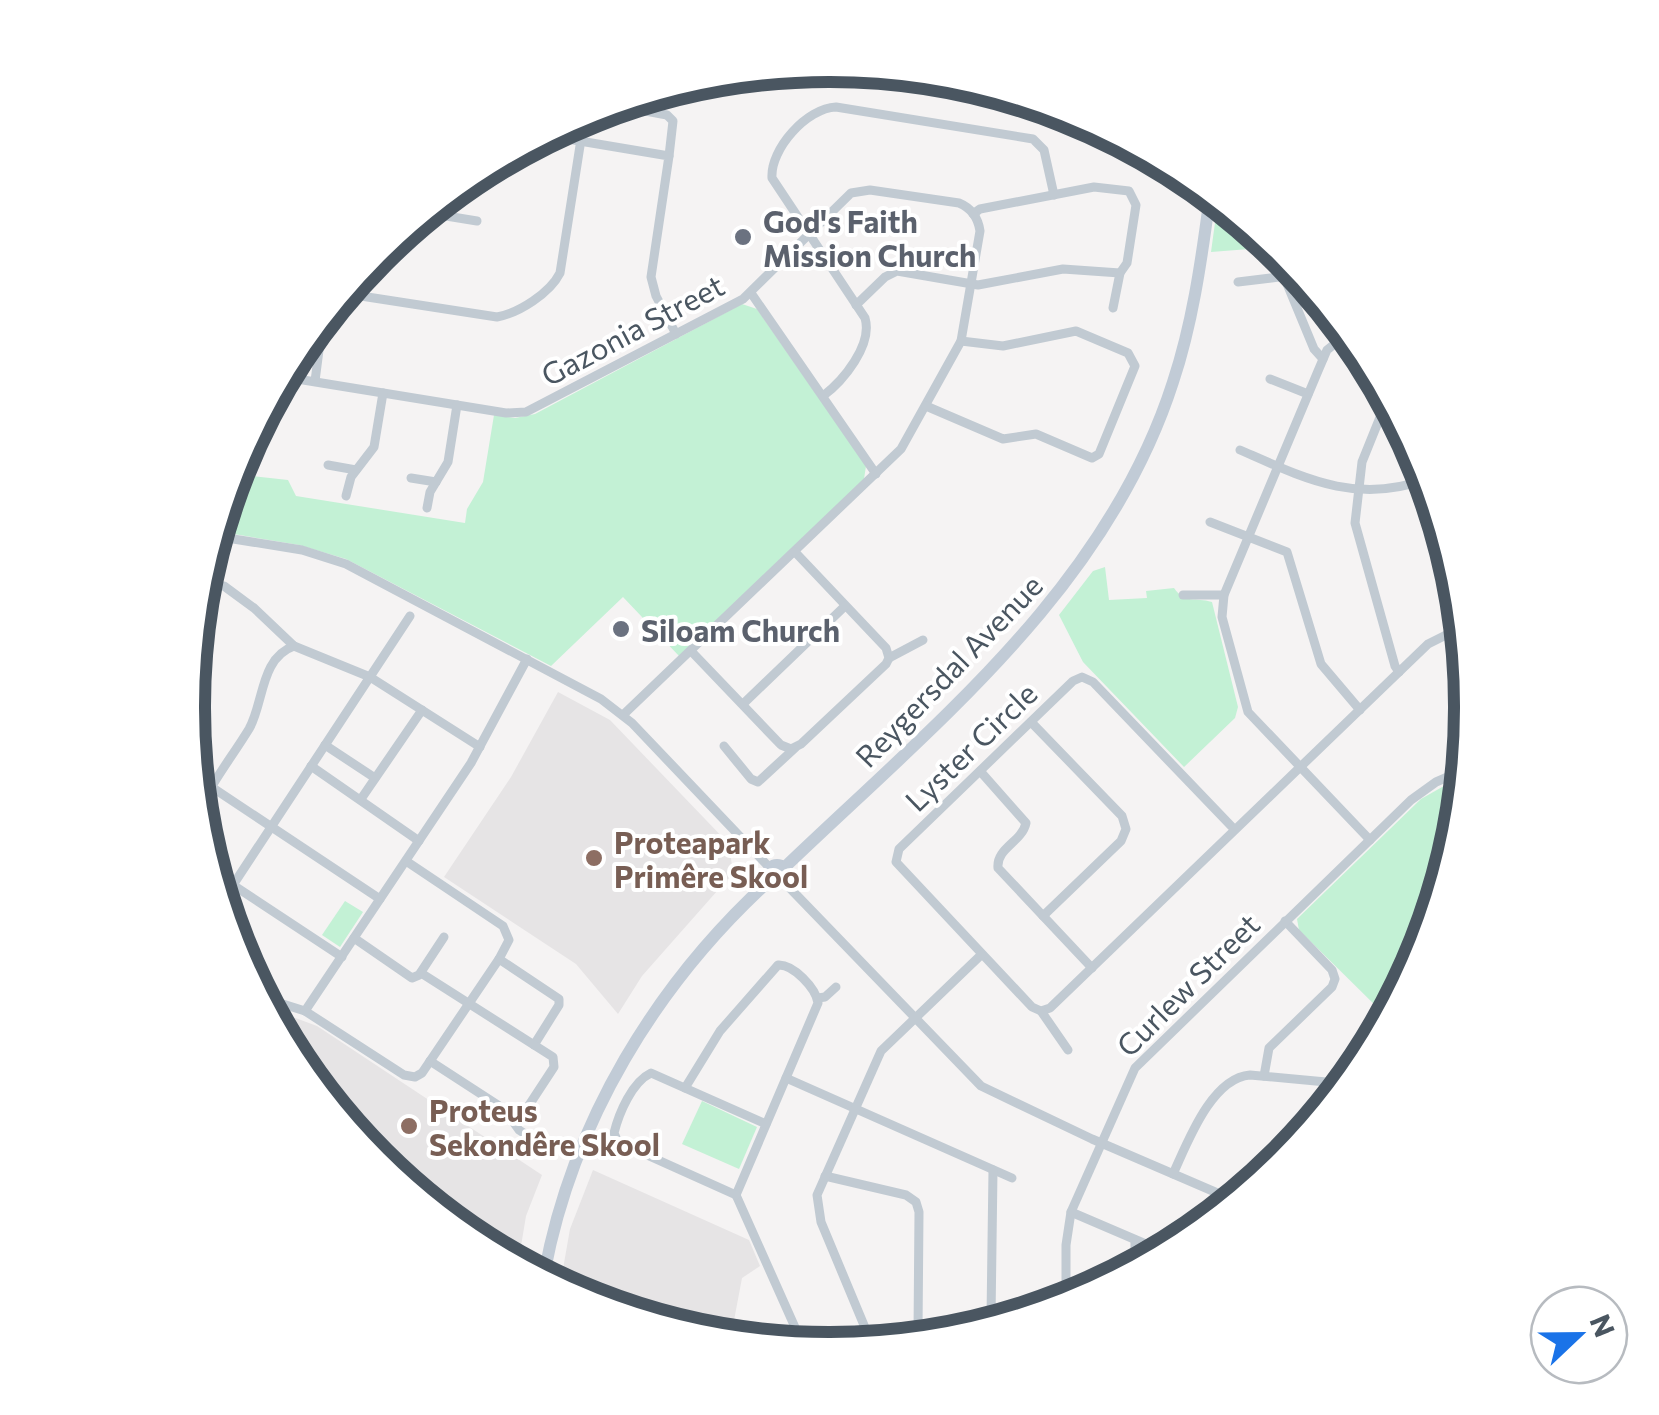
<svg xmlns="http://www.w3.org/2000/svg" width="1659" height="1415" font-family="Commissioner,sans-serif">
	<style>
		.education { fill: #e6e4e5 }
		.green { fill: #c3f1d5 }
		.lines { fill: none; stroke-linecap: round; stroke-linejoin: round }
		.minor { stroke: #c1cad2; stroke-width: 9 }
		.secondary { stroke: #c1cbd6; stroke-width: 12 }
		.worship-dot { fill: #6b7280; stroke: #fff; stroke-width: 4 }
		.education-dot { fill: #8d6e63; stroke: #fff; stroke-width: 4 }
		.labels { text-anchor: middle; dominant-baseline: central; stroke-width: 8; stroke-linejoin: round; paint-order: stroke }
		.worship-label { font-size: 30px; font-weight: bold; fill: #5b616d; stroke: #fff; text-anchor: start }
		.street-label { font-size: 30px; fill: #4a5661; stroke: #fff }
		.education-label { font-size: 30px; font-weight: bold; fill: #785e54; stroke: #fff; text-anchor: start }
		.rim { fill: none; stroke: #4a5661; stroke-width: 12 }
	</style>
	<rect width="100%" height="100%" fill="#f5f3f3"/>
	<!-- education -->
	<g class="education">
		<polygon points="558,692 610,720 729,844 733,873 642,976 618,1014 576,964 444,877 511,777"/>
		<polygon points="274,1010 317,1026 542,1175 526,1216 519,1258 375,1161"/>
		<polygon points="593,1170 749,1240 760,1266 742,1278 732,1331 583,1301 560,1286 570,1229"/>
	</g>
	<!-- green -->
	<g class="green">
		<polygon points="1217,208 1284,254 1300,277 1294,278 1274,247 1211,252"/>
		<polygon points="742,304 757,309 866,466 864,479 679,656 623,597 551,666 346,559 299,545 222,532 234,474 288,480 296,496 465,523 467,509 483,482 494,415 515,418 535,414"/>
		<path d="M1105,567L1109,600L1147,598L1146,591L1174,588C1185,604 1195,597 1212,602L1238,707L1235,718L1184,767L1083,662L1059,615L1093,571Z"/>
		<polygon points="1458,778 1423,954 1383,1013 1299,930 1297,919 1421,799"/>
		<polygon points="345,901 363,912 340,947 322,935"/>
		<polygon points="702,1101 757,1127 739,1169 682,1144"/>
	</g>
	<g class="lines">
		<!-- minor -->
		<g class="minor">
			<polyline points="640,110 667,115 673,121 669,156"/>
			<polyline points="550,136 669,156 651,277 656,296 676,334"/>
			<polyline points="434,214 477,221"/>
			<polyline points="973,214 980,209 1094,187 1129,191 1136,205 1127,263 1120,273 1113,308"/>
			<polyline points="1238,282 1279,277 1285,279 1314,349 1323,359"/>
			<polyline points="751,293 876,474"/>
			<path d="M348,294L497,317C519,313 550,293 560,273L585,114"/>
			<polyline points="856,305 885,277 897,271 978,285 1063,269 1120,273"/>
			<polyline points="1341,339 1327,350 1318,371 1224,595 1222,617 1248,712 1370,840"/>
			<path d="M291,378L506,413L526,412L743,299L851,193L870,190L959,203C971,208 978,217 980,231L961,341L901,449L623,715"/>
			<polyline points="1270,379 1308,394"/>
			<polyline points="315,381 321,335"/>
			<path d="M823,396C843,381 873,345 865,318L772,178C770,149 807,108 836,107L1033,139L1044,150L1054,195"/>
			<polyline points="1385,405 1362,462 1355,523 1395,666 1399,672"/>
			<polyline points="926,406 1003,439 1036,434 1092,458 1099,454 1135,366 1128,353 1076,331 1003,346 961,341"/>
			<path d="M1240,450C1304,478 1356,505 1427,479"/>
			<polyline points="328,465 356,470"/>
			<polyline points="411,478 436,482"/>
			<polyline points="1419,482 1432,504"/>
			<polyline points="346,496 351,477 374,447 383,393"/>
			<polyline points="427,508 430,492 448,462 457,405"/>
			<polyline points="1210,522 1287,552 1321,664 1360,710"/>
			<polyline points="221,537 302,550 346,564 601,699 632,723 770,868"/>
			<polyline points="224,586 254,608 294,646"/>
			<polyline points="1183,595 1224,595"/>
			<polyline points="1451,632 1465,679 1470,716"/>
			<polyline points="691,651 781,745 791,749 801,744 886,664 889,658 886,648 795,552"/>
			<polyline points="889,658 923,640"/>
			<polyline points="743,704 845,606"/>
			<polyline points="1031,722 1122,816 1126,829 1121,841 1043,916"/>
			<polyline points="325,745 375,778"/>
			<polyline points="724,746 751,779 758,782 795,748"/>
			<polyline points="311,766 419,841"/>
			<path d="M980,771L1026,823C1022,842 996,848 998,868L1092,968"/>
			<polyline points="201,780 380,899"/>
			<path d="M205,798C218,774 235,752 249,729C264,703 260,658 294,646L370,677L480,747"/>
			<polyline points="361,799 422,710"/>
			<polyline points="1235,830 1093,682 1082,677 1073,681 899,849 896,862 1032,1007 1041,1011 1050,1008 1428,644 1456,630"/>
			<polyline points="783,881 981,1086 1092,1139 1229,1198"/>
			<polyline points="233,885 342,957"/>
			<polyline points="228,915 233,885 410,616"/>
			<polyline points="354,938 412,978 419,975 444,937"/>
			<polyline points="499,959 559,999 559,1005 534,1045"/>
			<polyline points="421,973 553,1057 554,1067 516,1125"/>
			<polyline points="818,998 825,997 836,987"/>
			<polyline points="267,999 305,1011 471,763 527,659"/>
			<polyline points="305,1011 404,1075 415,1077 422,1073 499,959 509,940 503,926 406,861"/>
			<polyline points="1041,1011 1068,1050"/>
			<polyline points="430,1061 504,1109 519,1130 547,1148"/>
			<polyline points="1264,1076 1269,1048 1332,987 1335,979 1332,970 1285,921"/>
			<polyline points="786,1078 1012,1178"/>
			<path d="M685,1088L720,1031L778,965C793,964 816,988 818,1003L736,1195L798,1334L813,1341H877"/>
			<path d="M1173,1174C1187,1144 1211,1078 1250,1075L1337,1083"/>
			<polyline points="825,1176 906,1195 916,1202 919,1212 918,1332"/>
			<path d="M1247,1187C1256,1167 1267,1152 1291,1151"/>
			<path d="M736,1195L618,1142L614,1133C619,1113 632,1082 651,1073L766,1124"/>
			<polyline points="1071,1212 1155,1248"/>
			<polyline points="1135,1261 1135,1240"/>
			<polyline points="1066,1303 1066,1245 1071,1212 1135,1068 1411,800 1436,782 1459,772"/>
			<polyline points="991,1318 993,1170"/>
			<polyline points="871,1342 821,1222 817,1195 881,1051 981,955"/>
		</g>
		<!-- secondary -->
		<g class="secondary">
			<polyline points="825,66 878,75"/>
			<circle cx="777" cy="874" r="9"/>
			<path d="M784,868C934,724 1107,588 1173,382C1192,325 1201,263 1209,203"/>
			<path d="M544,1275C572,1122 656,984 770,880"/>
		</g>
	</g>
	<!-- markers -->
	<g class="worship-dot">
		<circle cx="743" cy="237" r="10"/>
		<circle cx="621" cy="629" r="10"/>
	</g>
	<g class="education-dot">
		<circle cx="594" cy="858" r="10"/>
		<circle cx="409" cy="1126" r="10"/>
	</g>
	<g class="labels">
		<!-- worship labels -->
		<g class="worship-label">
			<text x="763" y="220">God's Faith<tspan x="763" dy="34">Mission Church</tspan></text>
			<text x="641" y="629">Siloam Church</text>
		</g>
		<!-- street labels -->
		<g class="street-label">
			<text transform="translate(632 329) rotate(-28)">Gazonia Street</text>
			<text transform="translate(948 670) rotate(-46)">Reygersdal Avenue</text>
			<text transform="translate(970 746) rotate(-44)">Lyster Circle</text>
			<text transform="translate(1187 984) rotate(-45)">Curlew Street</text>
		</g>
		<!-- education labels -->
		<g class="education-label">
			<text x="614" y="841">Proteapark<tspan x="614" dy="34">Primêre Skool</tspan></text>
			<text x="429" y="1109">Proteus<tspan x="429" dy="34">Sekondêre Skool</tspan></text>
		</g>
	</g>
	<!-- crop -->
	<path d="M0 0H1659V1415H0ZM829 82H830A624 624 0 0 1 1454 706V708A624 624 0 0 1 830 1332H829A624 624 0 0 1 205 708V706A624 624 0 0 1 829 82Z" fill="#fff" fill-rule="evenodd"/>
	<path class="rim" d="M829 82H830A624 624 0 0 1 1454 706V708A624 624 0 0 1 830 1332H829A624 624 0 0 1 205 708V706A624 624 0 0 1 829 82Z"/>
	<!-- north arrow -->
	<g transform="translate(1579 1335) rotate(68)"><circle r="48" fill="#ffffff" stroke="#b7bbc0" stroke-width="2.5"/>
	<path d="M0-8L18 38L0 25L-18 38Z" fill="#1a73e8"/>
	<text y="-15" font-size="28" font-weight="bold" text-anchor="middle" fill="#4a5661">N</text>
	</g>
</svg>
